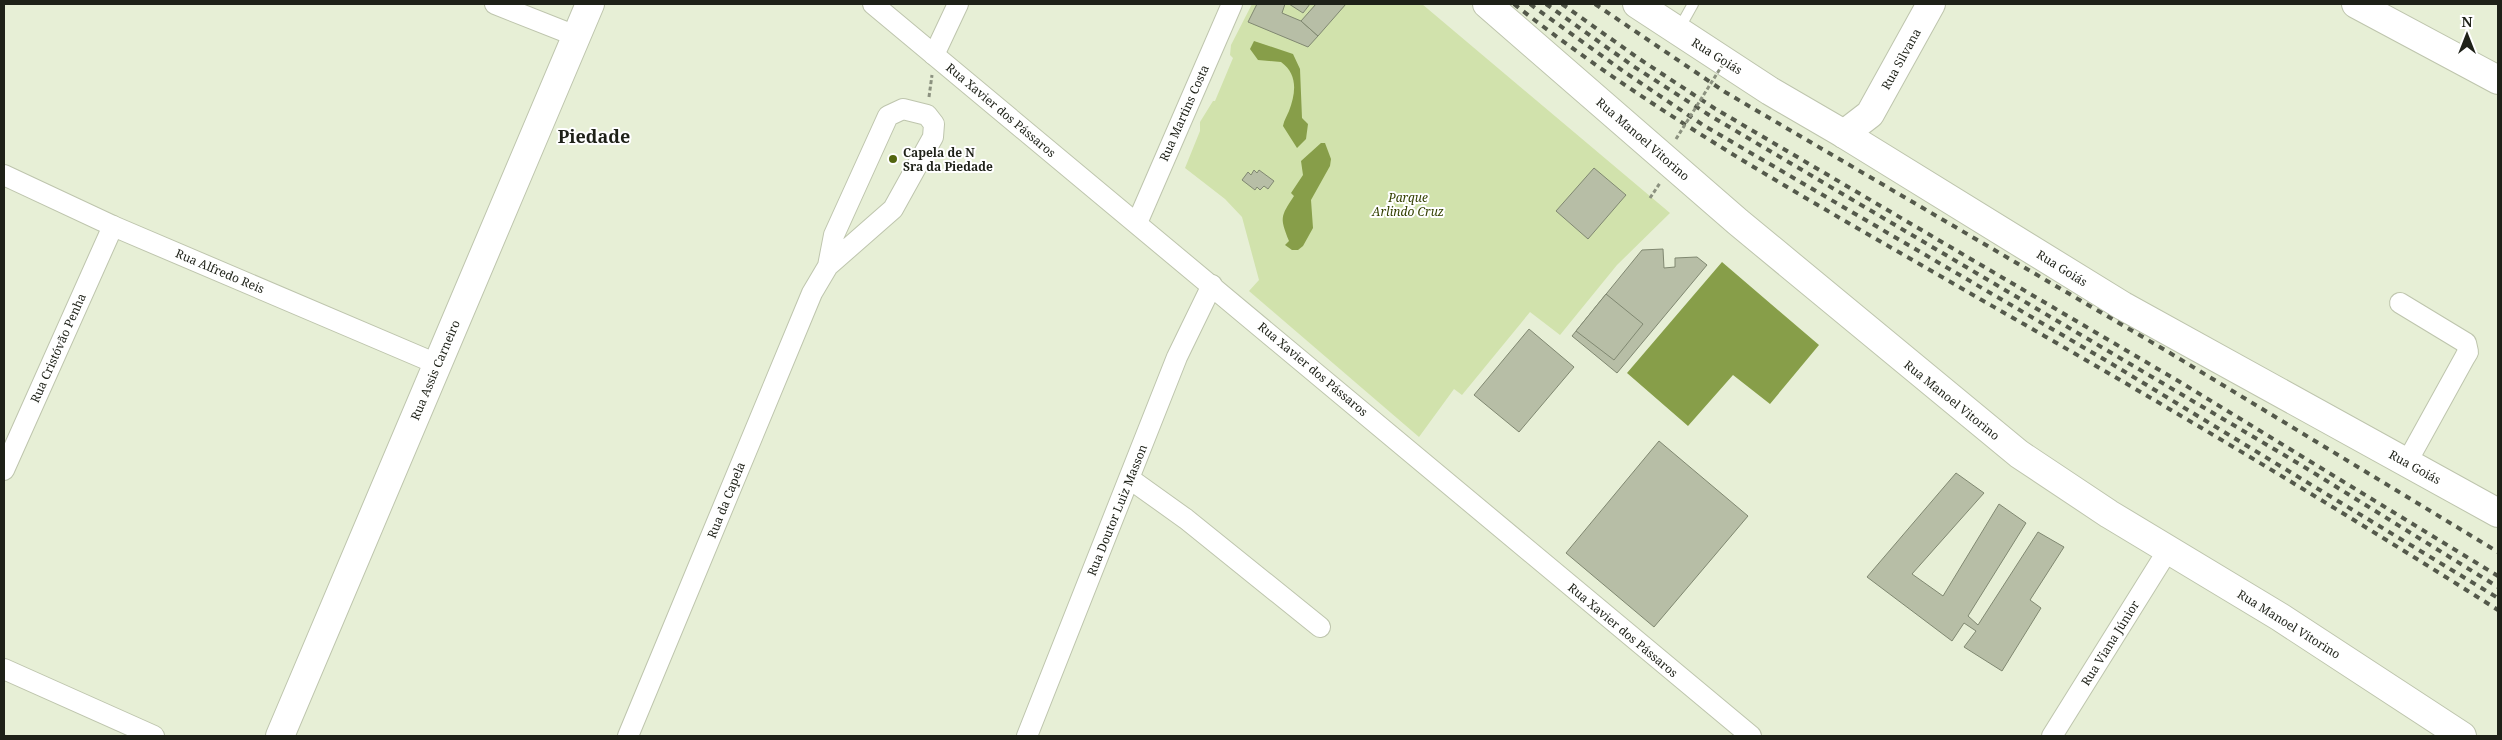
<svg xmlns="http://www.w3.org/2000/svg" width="2502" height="740" font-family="'Noto Serif',serif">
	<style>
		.green { fill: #d1e2ac }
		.water { fill: #879e49 }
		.building { fill: #b7bea6; stroke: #808871 }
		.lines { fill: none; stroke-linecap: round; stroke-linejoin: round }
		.lane-casing { stroke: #bec5ad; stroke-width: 12 }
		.street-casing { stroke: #bec5ad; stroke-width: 22 }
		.secondary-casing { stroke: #bec5ad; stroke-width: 30 }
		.path { stroke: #8b917f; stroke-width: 3; stroke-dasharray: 4 2.5; stroke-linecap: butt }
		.lane { stroke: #fff; stroke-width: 10 }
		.street { stroke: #fff; stroke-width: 20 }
		.secondary { stroke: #fff; stroke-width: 28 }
		.rail { stroke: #54594b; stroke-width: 4; stroke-dasharray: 6 6; stroke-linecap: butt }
		.path-bridge { stroke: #8b917f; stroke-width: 3; stroke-dasharray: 4 2.5; stroke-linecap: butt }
		.poi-dot { fill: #52650f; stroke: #fff; stroke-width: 2 }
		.labels { text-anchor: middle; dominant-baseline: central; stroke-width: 4; stroke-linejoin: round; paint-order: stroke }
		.street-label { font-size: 12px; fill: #1e2118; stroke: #fff }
		.poi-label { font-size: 12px; font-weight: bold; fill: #1e2118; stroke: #fff; text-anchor: start }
		.park-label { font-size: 12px; font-style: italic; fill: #334000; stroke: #fff }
		.district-label { font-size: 18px; font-weight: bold; fill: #1e2118; stroke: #fff }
	</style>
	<rect width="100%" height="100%" fill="#e7efd6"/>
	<!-- green -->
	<polygon class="green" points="1252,4 1289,4 1303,13 1310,4 1422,4 1670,213 1617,265 1560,335 1530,312 1462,395 1454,389 1419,437 1249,291 1259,280 1242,217 1225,199 1185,168 1200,131 1200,122 1213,101 1215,101 1233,58 1230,55 1231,45"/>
	<!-- water -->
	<g class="water">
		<path d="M1254,41L1293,54L1300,69L1302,118L1308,124L1306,139L1297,148L1283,126C1284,120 1287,116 1289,111C1296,93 1298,74 1281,62L1258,60L1250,49Z"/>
		<path d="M1321,143H1325L1331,159L1330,166L1311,200L1313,228L1303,246L1298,250H1292L1285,245L1289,241C1280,218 1280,217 1294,196L1291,193L1303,175L1301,161Z"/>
		<polygon points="1722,262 1819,345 1770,404 1733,375 1688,426 1627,373"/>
	</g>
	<!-- building -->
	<g class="building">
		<polygon points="1257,4 1285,4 1282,13 1301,21 1318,36 1308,47 1248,22"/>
		<polygon points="1289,4 1310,4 1303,13"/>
		<polygon points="1316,4 1346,4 1318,36 1301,21"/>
		<polygon points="1594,168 1626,195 1588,239 1556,211"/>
		<polygon points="1254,170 1257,173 1259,170 1274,181 1268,189 1264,186 1260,190 1257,187 1255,190 1242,180 1248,172 1251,175"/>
		<polygon points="1663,249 1664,268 1675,267 1675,258 1697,257 1707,265 1617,373 1572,336 1642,250"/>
		<polygon points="1606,294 1643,324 1614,360 1576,331"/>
		<polygon points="1529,329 1574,367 1519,432 1474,395"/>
		<polygon points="1659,441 1748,516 1654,627 1566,553"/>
		<polygon points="1956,473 1984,493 1912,574 1943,596 1999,504 2026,523 1968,616 1978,625 2038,532 2064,547 2030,600 2041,608 2002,671 1964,647 1976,631 1964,623 1952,641 1867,577"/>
	</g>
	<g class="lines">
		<defs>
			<polyline id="lane" points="1679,29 1693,4"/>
			<g id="street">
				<polyline points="495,4 576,36"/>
				<polyline points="873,4 1751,736"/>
				<polyline points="934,55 958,4"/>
				<polyline points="4,175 113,226 437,364"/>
				<polyline points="1137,223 1232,4"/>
				<polyline points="2400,303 2466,343 2468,352 2465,357 2407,462"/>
				<polyline points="4,470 113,226"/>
				<polyline points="1130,479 1186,519 1320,627"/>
				<polyline points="4,669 154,736"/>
				<polyline points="628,736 812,293 828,266 893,209 933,137 934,124 927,115 903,109 888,116 834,235 828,266"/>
				<polyline points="1027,736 1177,357 1212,285"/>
				<polyline points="2052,736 2168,550"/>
			</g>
			<g id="secondary">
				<polyline points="1487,4 1738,222 2019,454 2109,514 2280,617 2462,736"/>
				<polyline points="1637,4 1770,91 1844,134 2123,306 2498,513"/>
				<polyline points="2356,4 2498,80"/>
				<polyline points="1844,134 1870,114 1931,4"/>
				<polyline points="280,736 590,4"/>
			</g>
		</defs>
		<!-- lane casing -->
		<use href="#lane" class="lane-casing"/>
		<!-- street casing -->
		<use href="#street" class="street-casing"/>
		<!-- secondary casing -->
		<use href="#secondary" class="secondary-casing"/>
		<!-- path -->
		<g class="path">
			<polyline points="929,97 932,75"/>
			<polyline points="1650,198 1660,183"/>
		</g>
		<!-- lane -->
		<use href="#lane" class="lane"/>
		<!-- street -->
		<use href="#street" class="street"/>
		<!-- secondary -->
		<use href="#secondary" class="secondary"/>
		<!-- rail -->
		<g class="rail">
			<path d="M1514,4C1658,118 1822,207 1980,299C2155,399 2328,502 2498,610"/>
			<polyline points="1530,4 1623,71 1703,125 2112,364 2498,598"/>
			<polyline points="1546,4 1633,66 1709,115 2301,465 2498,587"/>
			<polyline points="1562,4 1638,58 1714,108 2180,382 2498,576"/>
			<polyline points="1595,4 1725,92 2165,350 2498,552"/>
		</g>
		<!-- path-bridge -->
		<polyline class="path-bridge" points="1676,139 1723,64"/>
	</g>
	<!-- markers -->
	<circle class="poi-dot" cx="893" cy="159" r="5"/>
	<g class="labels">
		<!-- street labels -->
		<g class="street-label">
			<text transform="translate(1717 56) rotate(32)">Rua Goiás</text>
			<text transform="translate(1901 59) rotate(-61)">Rua Silvana</text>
			<text transform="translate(1001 110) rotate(40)">Rua Xavier dos Pássaros</text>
			<text transform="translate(1184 113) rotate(-66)">Rua Martins Costa</text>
			<text transform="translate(1643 139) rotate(41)">Rua Manoel Vitorino</text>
			<text transform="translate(2062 268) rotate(32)">Rua Goiás</text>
			<text transform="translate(220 271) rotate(23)">Rua Alfredo Reis</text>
			<text transform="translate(58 348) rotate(-66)">Rua Cristóvão Penha</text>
			<text transform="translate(1313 369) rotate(40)">Rua Xavier dos Pássaros</text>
			<text transform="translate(435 370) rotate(-67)">Rua Assis Carneiro</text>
			<text transform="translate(1952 400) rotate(39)">Rua Manoel Vitorino</text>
			<text transform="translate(2415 467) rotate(29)">Rua Goiás</text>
			<text transform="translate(726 500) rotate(-68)">Rua da Capela</text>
			<text transform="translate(1117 510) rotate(-68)">Rua Doutor Luiz Masson</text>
			<text transform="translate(2289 624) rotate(32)">Rua Manoel Vitorino</text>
			<text transform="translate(1623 630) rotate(40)">Rua Xavier dos Pássaros</text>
			<text transform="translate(2110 643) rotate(-58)">Rua Viana Júnior</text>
		</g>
		<!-- poi labels -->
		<g class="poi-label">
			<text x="903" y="152">Capela de N<tspan x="903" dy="14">Sra da Piedade</tspan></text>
		</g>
		<!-- park labels -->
		<g class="park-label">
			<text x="1408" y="197">Parque<tspan x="1408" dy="14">Arlindo Cruz</tspan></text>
		</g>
		<!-- district labels -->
		<g class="district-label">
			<text x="594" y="136">Piedade</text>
		</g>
	</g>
	<!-- border -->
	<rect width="2502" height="740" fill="none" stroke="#1e2118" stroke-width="10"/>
	<!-- north arrow -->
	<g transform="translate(2467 35)" stroke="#ffffff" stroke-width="4" paint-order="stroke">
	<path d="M0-4L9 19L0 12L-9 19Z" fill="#1e2118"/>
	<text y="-8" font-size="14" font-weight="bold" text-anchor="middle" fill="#1e2118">N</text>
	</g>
</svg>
